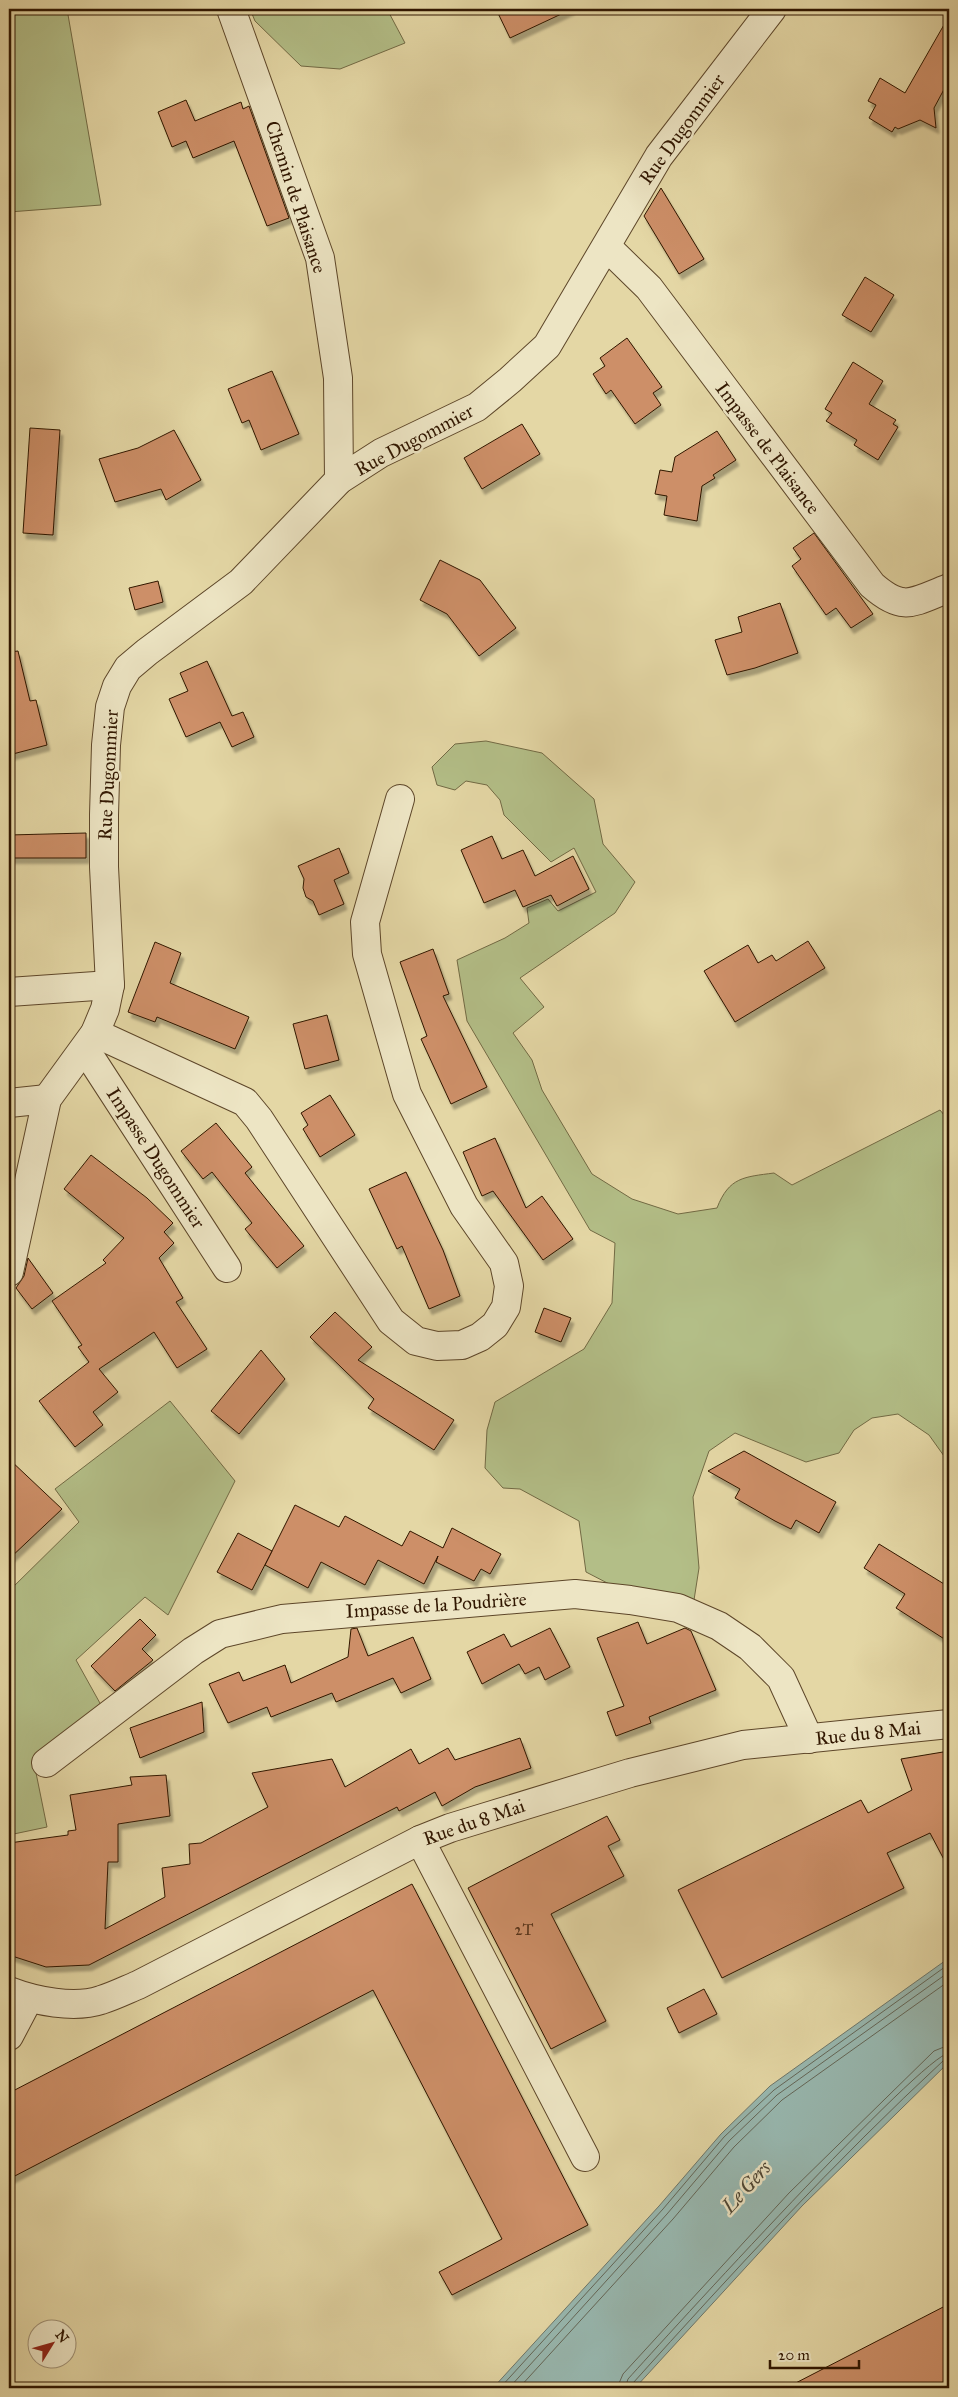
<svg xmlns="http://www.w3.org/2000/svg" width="958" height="2397" font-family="'IM FELL Great Primer',serif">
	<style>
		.green { fill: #b3be87; stroke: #726a44 }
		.water { fill: #98b8b0; stroke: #6e776a }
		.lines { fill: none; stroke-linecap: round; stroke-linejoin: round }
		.shore { stroke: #646758; stroke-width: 1 }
		.building { fill: #cd8f67; stroke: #301600; filter: url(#shadow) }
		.minor-casing { stroke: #5d4629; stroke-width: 30 }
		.minor { stroke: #ede5c4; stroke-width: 28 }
		.labels { text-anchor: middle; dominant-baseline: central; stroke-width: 5; stroke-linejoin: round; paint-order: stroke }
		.number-label { font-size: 16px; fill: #57341a }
		.street-label { font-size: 19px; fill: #301600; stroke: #ede5c4 }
		.water-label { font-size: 20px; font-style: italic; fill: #4f4735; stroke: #ede5c4 }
	</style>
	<defs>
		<filter id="shadow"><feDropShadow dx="3" dy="5.5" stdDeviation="1" flood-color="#0004"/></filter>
	</defs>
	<rect width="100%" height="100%" fill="#e4d7a5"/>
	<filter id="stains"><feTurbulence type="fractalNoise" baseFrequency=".004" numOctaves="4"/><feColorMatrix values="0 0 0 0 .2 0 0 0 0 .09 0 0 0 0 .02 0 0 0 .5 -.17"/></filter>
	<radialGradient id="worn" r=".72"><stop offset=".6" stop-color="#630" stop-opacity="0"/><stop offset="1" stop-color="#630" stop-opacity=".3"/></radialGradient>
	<!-- green -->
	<g class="green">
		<polygon points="9,9 67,9 101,205 9,212"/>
		<polygon points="250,9 387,9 405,43 340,69 301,66 255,21"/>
		<path d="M486,741L542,753L594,799L603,844L635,882L615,913L520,978L544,1007L513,1033L532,1060L542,1090L592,1174L632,1199L678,1214L717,1208C729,1177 744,1177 774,1173L792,1185L940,1110L949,1121V1463L929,1435L898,1414L872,1418L854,1430L839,1453L806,1462L735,1433L709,1451L693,1497L699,1568L694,1600L615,1587L586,1572L579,1521L520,1489L503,1488L485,1468L487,1430L495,1402L584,1349L612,1303L615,1243L590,1230L467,1021L457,960L505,938L529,923L527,908L548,899L558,911L596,892L574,848L551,862L504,815L500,800L487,785L466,781L455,790L437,785L432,767L455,744Z"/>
		<polygon points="170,1401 235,1481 168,1615 145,1597 76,1660 101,1705 33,1758 47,1827 9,1835 9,1591 79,1522 55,1489"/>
	</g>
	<!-- water -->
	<polygon class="water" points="949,1958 949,2062 802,2206 635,2388 493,2388 659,2206 721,2134 770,2086"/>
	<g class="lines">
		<!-- shore -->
		<g class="shore">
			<polyline points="500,2388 663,2209 724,2137 774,2090 949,1964"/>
			<polyline points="509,2388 667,2214 729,2141 777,2095 949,1972"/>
			<polyline points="519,2388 673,2219 734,2147 782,2100 949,1981"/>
			<polyline points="617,2388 623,2374 789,2193 934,2051 949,2045"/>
			<path d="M625,2388L628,2379C664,2339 923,2054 949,2053"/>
			<path d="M631,2388L633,2383C733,2272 834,2162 944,2060L949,2059"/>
		</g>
	</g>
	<!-- building -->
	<g class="building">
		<polygon points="496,9 572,9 510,38"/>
		<polygon points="949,16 949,80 934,108 936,128 920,120 898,129 895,127 892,132 869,118 876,105 868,101 880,78 905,93"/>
		<polygon points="186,100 195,121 241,102 243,109 249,106 289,218 267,226 234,141 193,158 186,141 172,147 158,112"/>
		<polygon points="661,188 704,259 679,274 644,216"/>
		<polygon points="865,277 894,295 871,332 842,315"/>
		<polygon points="627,338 662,387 653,393 661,405 635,424 611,390 606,394 593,374 605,366 600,358"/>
		<polygon points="853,362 883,381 869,404 896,420 893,424 898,427 878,460 854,445 857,440 826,421 832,413 825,409"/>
		<polygon points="272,371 299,434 261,450 249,420 242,423 228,389"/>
		<polygon points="522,424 540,454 482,489 464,458"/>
		<polygon points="30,428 60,430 53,535 23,533"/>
		<polygon points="174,430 201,480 166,500 161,489 115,502 99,459 138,448"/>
		<polygon points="717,431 736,460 713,475 715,478 702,486 697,521 664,515 667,496 655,494 660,470 672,472 675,457"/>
		<polygon points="814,533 873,614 851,628 836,608 826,615 792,566 801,559 793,548"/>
		<polygon points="440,560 480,580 516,628 479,656 447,614 420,600"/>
		<polygon points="158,581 163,602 135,610 129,588"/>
		<polygon points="780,603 798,653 755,668 727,675 715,640 742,632 738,617"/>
		<polygon points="18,651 30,701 36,700 47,745 9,755 9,652"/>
		<polygon points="207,661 232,716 243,712 254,737 232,747 220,722 186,737 169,699 188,691 180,673"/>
		<polygon points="86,833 86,858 9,858 9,835"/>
		<polygon points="492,836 502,859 523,850 535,876 573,856 589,889 557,906 551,895 523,907 515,890 484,903 461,850"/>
		<polygon points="339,848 349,873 334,880 344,904 319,915 313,901 306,897 303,888 304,879 298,866"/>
		<polygon points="808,941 825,968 735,1022 704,971 748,945 758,963 772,955 776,961"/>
		<polygon points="155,942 181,953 170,983 249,1017 235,1049 157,1017 155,1022 128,1012"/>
		<polygon points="433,949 449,994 443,996 487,1087 451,1104 421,1039 427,1036 400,962"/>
		<polygon points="327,1015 339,1060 305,1069 293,1024"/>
		<polygon points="330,1095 355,1135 320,1157 303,1129 308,1125 301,1113"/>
		<polygon points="216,1123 252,1167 245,1173 304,1246 277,1268 245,1229 252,1223 212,1172 203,1179 181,1151"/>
		<polygon points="495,1138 526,1208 542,1196 573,1239 543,1260 493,1191 482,1196 463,1152"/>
		<polygon points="91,1155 147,1198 173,1223 164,1232 174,1243 159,1258 183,1298 176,1302 207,1349 177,1368 154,1332 99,1369 118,1392 93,1412 103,1425 75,1447 39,1401 89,1362 78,1347 82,1345 52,1301 106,1263 103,1260 124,1238 64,1189"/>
		<polygon points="406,1172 443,1250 460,1296 429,1309 402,1246 397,1249 369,1189"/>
		<polygon points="28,1258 53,1293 32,1309 16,1288 24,1276"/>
		<polygon points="544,1308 571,1318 561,1342 535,1332"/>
		<polygon points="335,1312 372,1347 358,1360 454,1420 434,1450 368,1408 374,1399 310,1337"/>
		<polygon points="261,1350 285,1379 239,1434 211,1411"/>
		<polygon points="744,1451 836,1502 819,1533 796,1520 791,1529 775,1521 735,1498 740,1489 708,1471"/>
		<polygon points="9,1459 62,1509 9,1559"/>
		<polygon points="295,1505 339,1527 345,1516 402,1546 410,1531 443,1548 452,1528 501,1554 490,1574 481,1569 474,1581 436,1562 438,1556 424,1584 378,1560 365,1585 321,1562 308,1588 265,1565"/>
		<polygon points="238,1533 272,1551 252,1590 217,1572"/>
		<polygon points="879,1544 949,1587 949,1642 896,1608 905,1594 864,1568"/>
		<polygon points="140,1619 156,1635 142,1649 153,1660 115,1691 91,1666"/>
		<polygon points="638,1622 647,1644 685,1628 691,1631 716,1690 649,1717 651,1723 616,1736 607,1712 624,1706 597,1638"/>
		<polygon points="357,1628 368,1656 413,1637 431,1679 401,1693 393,1678 336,1702 332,1693 271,1717 267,1707 228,1723 209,1684 239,1672 243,1681 285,1665 291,1683 348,1657 351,1629"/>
		<polygon points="550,1628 570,1667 545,1680 539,1667 525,1674 519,1664 482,1684 467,1652 504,1634 511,1647"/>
		<polygon points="202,1702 204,1732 140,1758 130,1728"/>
		<polygon points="520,1738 531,1768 475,1787 442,1806 435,1792 399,1811 397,1807 89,1965 46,1967 9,1955 9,1843 68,1835 68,1831 76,1830 70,1795 132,1785 130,1777 166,1775 170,1816 118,1824 118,1862 108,1862 105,1929 165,1897 162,1868 190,1864 189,1844 201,1843 268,1807 252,1773 332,1759 345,1787 411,1749 419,1764 448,1748 455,1760"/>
		<polygon points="949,1751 949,1869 930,1833 887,1853 904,1888 722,1978 678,1890 861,1800 868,1813 912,1790 901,1759"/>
		<polygon points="607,1816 620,1840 608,1846 624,1876 551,1914 606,2021 551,2049 468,1888"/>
		<polygon points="412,1884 588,2225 452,2295 439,2272 502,2239 373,1990 9,2179 9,2093"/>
		<polygon points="704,1989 717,2014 679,2033 667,2008"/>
		<polygon points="949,2304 949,2388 786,2388"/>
	</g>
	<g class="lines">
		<defs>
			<g id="minor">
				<polyline points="231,9 320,258 338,378 339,480"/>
				<path d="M607,247L649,288L872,585C904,613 913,602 949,588"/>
				<polyline points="9,992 110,985"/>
				<polyline points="95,1033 245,1102 259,1119 391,1321 416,1341 437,1346 462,1345 480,1337 495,1325 506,1307 509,1286 504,1263 464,1206 407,1094 367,954 365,922 400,799"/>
				<polyline points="85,1049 227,1268"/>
				<polyline points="9,1103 47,1099"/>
				<polyline points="9,1272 47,1099 95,1033 105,1009 110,985 104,867 104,815 106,745 110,707 117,686 128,668 147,652 241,582 339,480 381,453 477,407 510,380 547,346 659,156 772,9"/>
				<polyline points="46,1763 193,1651 220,1634 282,1619 575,1594 630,1600 678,1608 719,1626 750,1647 781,1678 809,1739"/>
				<polyline points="420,1840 585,2157"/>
				<path d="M9,1991C35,2001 74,2009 101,2000C114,1996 126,1990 138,1985L420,1840L450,1828L630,1773L743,1745L949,1724"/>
				<polyline points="9,2036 29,1998"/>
			</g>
		</defs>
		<!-- minor casing -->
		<use href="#minor" class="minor-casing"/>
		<!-- minor -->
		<use href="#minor" class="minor"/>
	</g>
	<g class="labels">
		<!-- number labels -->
		<g class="number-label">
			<text x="524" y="1929">2T</text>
		</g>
		<!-- street labels -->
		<g class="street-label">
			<text transform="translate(682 129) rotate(-54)">Rue Dugommier</text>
			<text transform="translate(296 197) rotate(72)">Chemin de Plaisance</text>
			<text transform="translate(414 440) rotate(-28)">Rue Dugommier</text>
			<text transform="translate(768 448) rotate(53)">Impasse de Plaisance</text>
			<text transform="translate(108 775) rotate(-87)">Rue Dugommier</text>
			<text transform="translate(156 1158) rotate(57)">Impasse Dugommier</text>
			<text transform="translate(436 1605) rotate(-4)">Impasse de la Poudrière</text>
			<text transform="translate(868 1733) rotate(-6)">Rue du 8 Mai</text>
			<text transform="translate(474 1822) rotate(-19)">Rue du 8 Mai</text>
		</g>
		<!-- water labels -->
		<g class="water-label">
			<text transform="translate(746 2187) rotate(-48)">Le Gers</text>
		</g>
	</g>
	<!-- margin -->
	<rect width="958" height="2397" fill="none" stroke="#e4d7a5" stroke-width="30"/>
	<rect x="10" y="10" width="938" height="2377" fill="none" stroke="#301600" stroke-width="2.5"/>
	<rect x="15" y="15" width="928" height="2367" fill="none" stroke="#301600"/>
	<!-- north arrow -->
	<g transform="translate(52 2344) rotate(53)"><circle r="24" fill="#ede5c4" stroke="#a19276"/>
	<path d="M0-4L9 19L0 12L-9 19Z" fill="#8f2418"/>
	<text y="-8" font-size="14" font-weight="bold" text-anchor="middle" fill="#301600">N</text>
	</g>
	<!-- scale -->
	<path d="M770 2360v8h89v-8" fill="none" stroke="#301600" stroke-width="2.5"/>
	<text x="778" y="2360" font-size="15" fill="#301600" stroke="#ede5c4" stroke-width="4" paint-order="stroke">20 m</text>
	<rect width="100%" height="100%" filter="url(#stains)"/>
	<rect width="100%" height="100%" fill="url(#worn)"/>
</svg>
